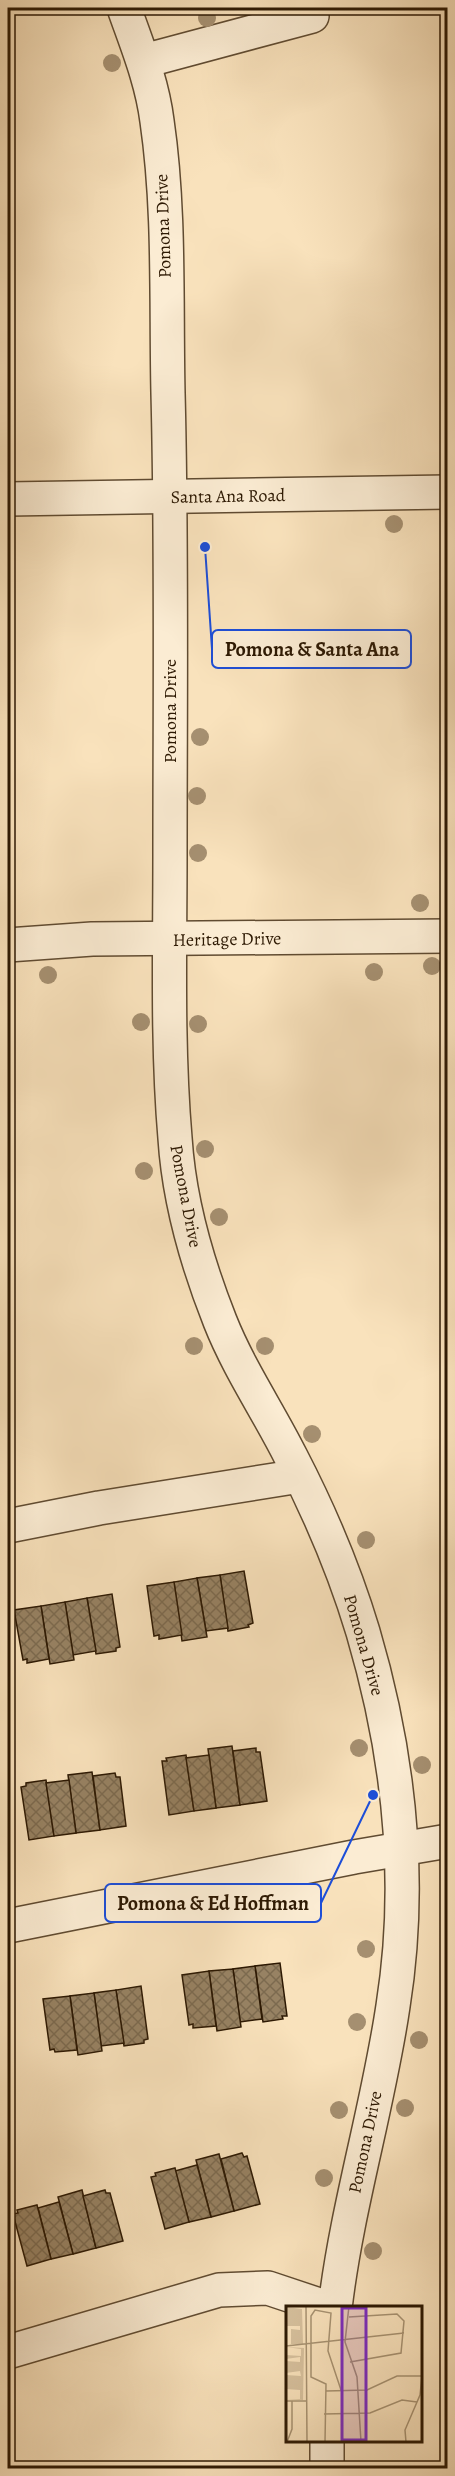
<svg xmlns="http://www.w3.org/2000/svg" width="455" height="2476" font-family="Alegreya,serif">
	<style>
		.building { fill: url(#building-cross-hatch); stroke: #2d1903; stroke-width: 1.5 }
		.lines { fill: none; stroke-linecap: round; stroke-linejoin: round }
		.street-casing { stroke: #604b31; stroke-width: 36 }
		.path { stroke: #2d1903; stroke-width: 4; stroke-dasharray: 4.5 3; stroke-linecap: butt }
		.street { stroke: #fbecd3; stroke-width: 33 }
		.tree { fill: #a58f70 }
		.labels { text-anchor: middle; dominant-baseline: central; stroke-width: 4.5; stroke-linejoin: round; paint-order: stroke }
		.street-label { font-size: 18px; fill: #2d1903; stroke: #fbecd3 }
		.inset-road { fill: none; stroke: #a79272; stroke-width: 1.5 }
		.view { fill: #7b2cbf; fill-opacity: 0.15; stroke: #7b2cbf; stroke-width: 3 }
		.inset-edge { fill: none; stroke: #2d1903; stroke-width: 3 }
		.leader { fill: none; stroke: #1d4ed8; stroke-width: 2 }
		.callout-dot { fill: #1d4ed8; stroke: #fbecd3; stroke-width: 2 }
		.callout { fill: #fbecd3; stroke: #1d4ed8; stroke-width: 2 }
		.callout-label { font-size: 20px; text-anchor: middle; font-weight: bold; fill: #2d1903 }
	</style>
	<defs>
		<pattern id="building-cross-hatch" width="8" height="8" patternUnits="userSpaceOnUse" patternTransform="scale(1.5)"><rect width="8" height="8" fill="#978263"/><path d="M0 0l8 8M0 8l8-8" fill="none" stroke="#7c6a4f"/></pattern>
	</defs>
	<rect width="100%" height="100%" fill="#f9e2bc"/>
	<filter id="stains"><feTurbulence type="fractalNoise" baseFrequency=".00333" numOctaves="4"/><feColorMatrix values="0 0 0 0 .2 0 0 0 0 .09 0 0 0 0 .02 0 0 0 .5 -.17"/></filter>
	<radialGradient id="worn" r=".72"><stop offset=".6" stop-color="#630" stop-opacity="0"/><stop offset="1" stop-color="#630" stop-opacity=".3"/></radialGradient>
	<!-- building -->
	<g class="building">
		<polygon points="244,1571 253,1623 248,1625 249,1627 228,1631 220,1575"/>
		<polygon points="220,1575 228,1628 206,1631 197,1578"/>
		<polygon points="197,1578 207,1637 182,1641 174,1582"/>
		<polygon points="174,1582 182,1635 159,1639 159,1635 154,1636 147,1586"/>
		<polygon points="112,1594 120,1647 116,1648 116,1651 96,1654 87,1598"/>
		<polygon points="87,1598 96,1651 73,1655 65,1602"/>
		<polygon points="65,1602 74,1660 50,1664 41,1606"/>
		<polygon points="41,1606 49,1659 27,1663 27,1659 23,1660 14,1610"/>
		<polygon points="232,1746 240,1805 216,1808 208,1749"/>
		<polygon points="256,1748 256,1752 260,1752 267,1801 240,1805 233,1751"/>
		<polygon points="186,1755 194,1811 169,1815 162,1761 167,1761 166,1758"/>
		<polygon points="209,1755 216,1808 194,1811 186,1758"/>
		<polygon points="92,1772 100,1830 76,1833 68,1775"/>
		<polygon points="115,1773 116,1777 120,1777 126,1826 100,1830 93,1776"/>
		<polygon points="46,1780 54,1836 29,1840 21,1787 26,1786 26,1783"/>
		<polygon points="69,1780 76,1833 54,1836 46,1783"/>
		<polygon points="280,1963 287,2016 282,2016 283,2019 263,2022 255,1966"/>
		<polygon points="255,1966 262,2019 240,2022 233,1969"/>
		<polygon points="233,1969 241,2027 217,2031 209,1971"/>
		<polygon points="209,1971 216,2026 193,2028 193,2024 189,2025 182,1975"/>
		<polygon points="141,1986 148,2039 144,2040 144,2043 124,2046 116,1990"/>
		<polygon points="116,1990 124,2043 101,2046 94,1993"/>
		<polygon points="94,1993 102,2051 78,2055 70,1996"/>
		<polygon points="70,1996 77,2050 55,2052 54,2049 50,2050 43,1999"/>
		<polygon points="242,2153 244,2157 247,2156 260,2204 234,2211 221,2159"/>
		<polygon points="219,2154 234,2211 211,2217 196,2160"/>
		<polygon points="197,2165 211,2217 189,2222 175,2171"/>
		<polygon points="175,2168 189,2222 165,2229 151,2177 156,2176 155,2173"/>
		<polygon points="82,2190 96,2248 73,2254 58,2197"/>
		<polygon points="105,2190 106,2193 110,2193 123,2241 96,2248 83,2196"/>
		<polygon points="59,2202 73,2254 51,2259 38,2208"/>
		<polygon points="37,2205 51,2259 27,2266 13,2214 18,2213 17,2210"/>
	</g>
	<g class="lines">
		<defs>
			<g id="street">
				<path d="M124,8C137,45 152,81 157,121C170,210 166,303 168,393C172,546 170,700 170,854C170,947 167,1045 175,1138C179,1201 197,1263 220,1321C239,1369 268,1411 291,1457C320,1513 345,1572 363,1632C399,1754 413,1880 393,2006C378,2108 347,2206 335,2308"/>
				<polyline points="144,61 312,16"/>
				<polyline points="8,499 448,492"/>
				<polyline points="8,945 92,939 448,936"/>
				<polyline points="8,1526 99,1508 300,1476"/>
				<polyline points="8,1926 354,1857 448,1841"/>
				<polyline points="8,2352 219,2290 268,2288 328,2308"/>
				<polyline points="327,2442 327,2468"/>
			</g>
		</defs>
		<!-- street casing -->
		<use href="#street" class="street-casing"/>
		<!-- path -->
		<polyline class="path" points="8,1838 12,1870"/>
		<!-- street -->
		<use href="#street" class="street"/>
	</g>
	<!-- trees -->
	<g class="tree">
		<circle cx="207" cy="18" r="9"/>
		<circle cx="112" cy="63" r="9"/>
		<circle cx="394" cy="524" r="9"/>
		<circle cx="200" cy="737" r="9"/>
		<circle cx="197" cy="796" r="9"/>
		<circle cx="198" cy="853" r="9"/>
		<circle cx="420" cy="903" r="9"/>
		<circle cx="432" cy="966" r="9"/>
		<circle cx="374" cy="972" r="9"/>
		<circle cx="48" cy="975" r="9"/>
		<circle cx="141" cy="1022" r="9"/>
		<circle cx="198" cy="1024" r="9"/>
		<circle cx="205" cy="1149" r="9"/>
		<circle cx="144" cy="1171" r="9"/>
		<circle cx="219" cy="1217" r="9"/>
		<circle cx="194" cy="1346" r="9"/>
		<circle cx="265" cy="1346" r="9"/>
		<circle cx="312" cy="1434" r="9"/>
		<circle cx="366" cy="1540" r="9"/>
		<circle cx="359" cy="1748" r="9"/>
		<circle cx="422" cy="1765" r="9"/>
		<circle cx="366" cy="1949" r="9"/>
		<circle cx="357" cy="2022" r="9"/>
		<circle cx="419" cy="2040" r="9"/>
		<circle cx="405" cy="2108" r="9"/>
		<circle cx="339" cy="2110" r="9"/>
		<circle cx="324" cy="2178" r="9"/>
		<circle cx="373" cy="2251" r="9"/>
	</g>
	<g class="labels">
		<!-- street labels -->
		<g class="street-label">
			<text transform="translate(163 226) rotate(-92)">Pomona Drive</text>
			<text transform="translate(228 496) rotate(-1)">Santa Ana Road</text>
			<text transform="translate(170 711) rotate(-90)">Pomona Drive</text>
			<text transform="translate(227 939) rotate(-1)">Heritage Drive</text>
			<text transform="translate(186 1196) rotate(79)">Pomona Drive</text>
			<text transform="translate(364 1645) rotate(74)">Pomona Drive</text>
			<text transform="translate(365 2142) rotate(-78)">Pomona Drive</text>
		</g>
	</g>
	<!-- overview -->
	<g transform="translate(286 2306)">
		<rect width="136" height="136" fill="#f9e2bc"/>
		<path d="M0,1L16,3L17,38H5V23L14,24V20H0ZM0,41L18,42L17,94L0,93H14V84L0,83V69L15,70L14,65L0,67V55L14,56V51L0,53V49L15,50V43Z" fill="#d6c09d"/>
		<path class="inset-road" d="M20,0L21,136M63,0L59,36L71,71L75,136M63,11L111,8L118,15L115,47L64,56M0,40L118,27M40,85L81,84L111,70H137M0,95H21M38,108L84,107L116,94L131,96M1,136L6,123V95M39,136L40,78L25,71V10L29,4L45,7L42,45L55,84M120,136L119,124L134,89L136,70"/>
		<path class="view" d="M56,2H80V134H56Z"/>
		<rect width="136" height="136" class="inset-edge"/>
	</g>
	<!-- callouts -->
	<path class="leader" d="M205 547L212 649M373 1795L321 1903"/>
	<g class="callout-dot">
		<circle cx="205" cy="547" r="6"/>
		<circle cx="373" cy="1795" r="6"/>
	</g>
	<g class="callout">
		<rect x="212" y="630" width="199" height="38" rx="6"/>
		<rect x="105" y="1884" width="216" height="38" rx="6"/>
	</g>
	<g class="callout-label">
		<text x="312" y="656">Pomona &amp; Santa Ana</text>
		<text x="213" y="1910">Pomona &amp; Ed Hoffman</text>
	</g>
	<!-- margin -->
	<rect width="455" height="2476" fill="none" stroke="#f9e2bc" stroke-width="30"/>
	<rect x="9" y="9" width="437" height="2458" fill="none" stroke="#2d1903" stroke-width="3"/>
	<rect x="15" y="15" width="425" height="2446" fill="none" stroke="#2d1903" stroke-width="1.5"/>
	<rect width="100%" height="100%" filter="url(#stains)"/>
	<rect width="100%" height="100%" fill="url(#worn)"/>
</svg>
